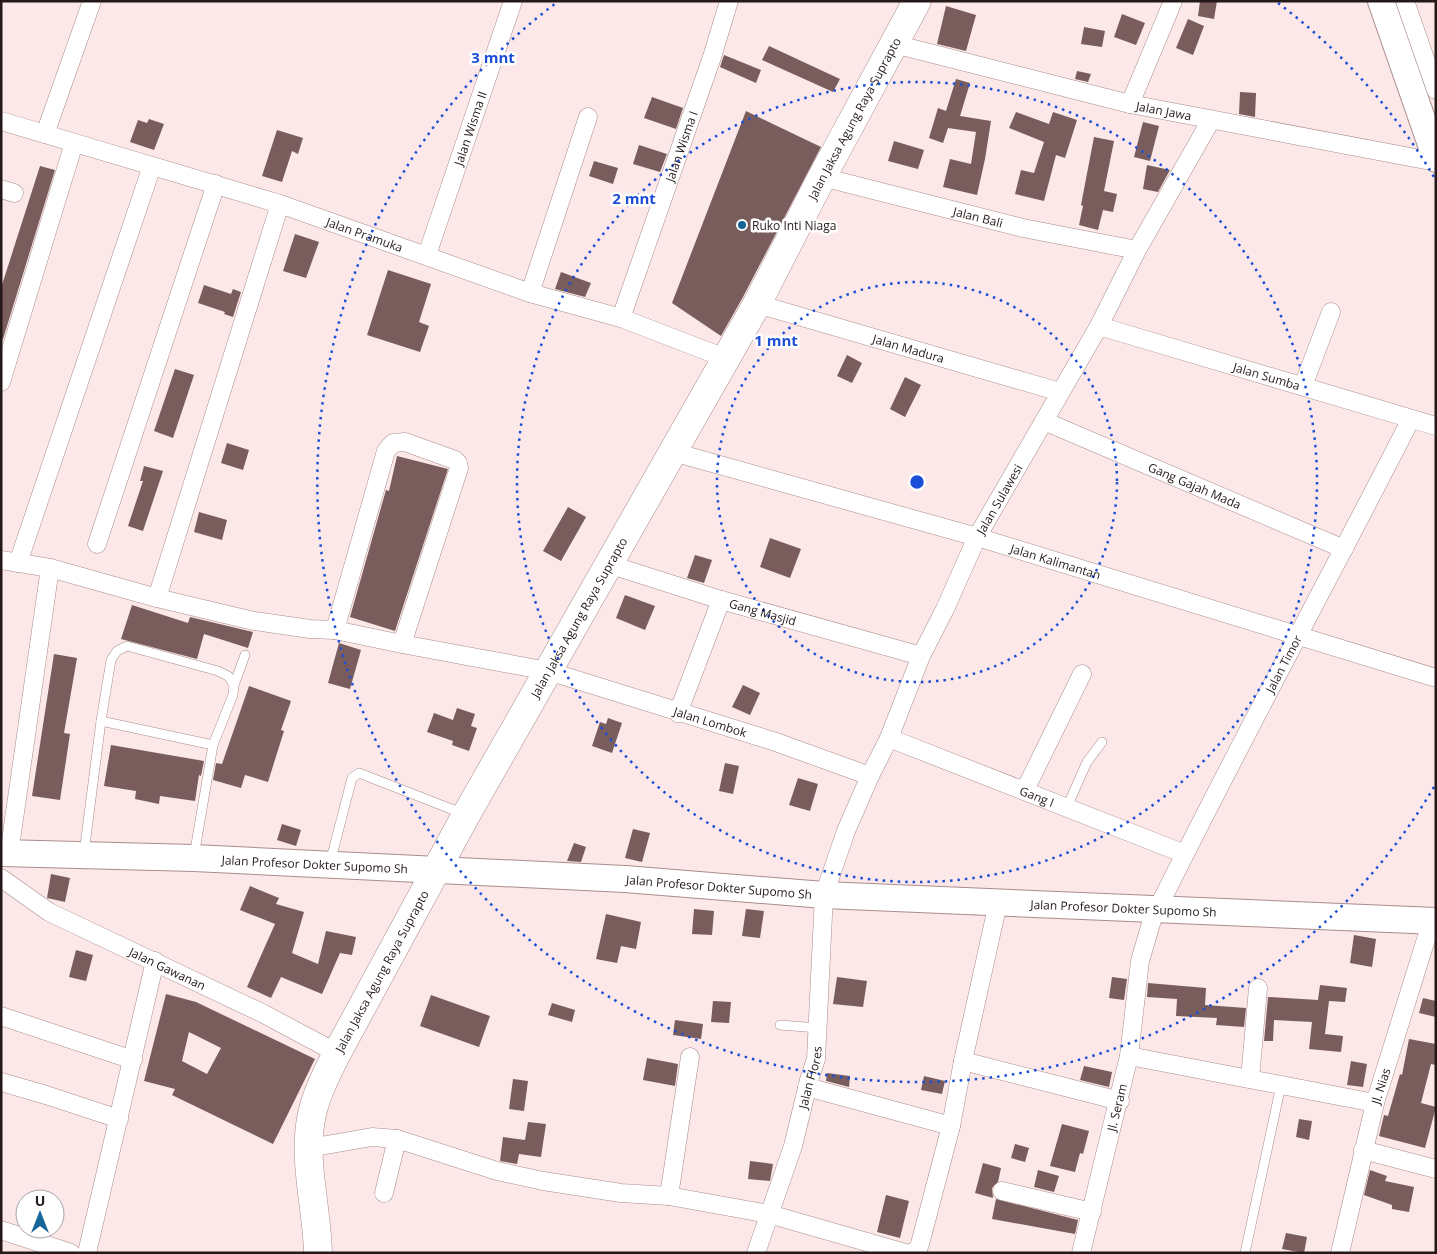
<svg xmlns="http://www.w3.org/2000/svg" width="1437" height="1254" font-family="'Open Sans',sans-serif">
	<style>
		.building { fill: #795d5d; fill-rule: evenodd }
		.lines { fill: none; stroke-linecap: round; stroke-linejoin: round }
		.lane-casing { stroke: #aa8c8b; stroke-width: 10 }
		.street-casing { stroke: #aa8c8b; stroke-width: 19 }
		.secondary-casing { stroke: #aa8c8b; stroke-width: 28 }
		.primary-casing { stroke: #aa8c8b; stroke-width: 29 }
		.lane { stroke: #fff; stroke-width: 9 }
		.street { stroke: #fff; stroke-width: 18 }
		.secondary { stroke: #fff; stroke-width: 26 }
		.primary { stroke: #fff; stroke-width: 28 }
		.ring { fill: none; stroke: #1d4ed8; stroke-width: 2.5; stroke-dasharray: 2.5 5 }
		.poi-dot { fill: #156597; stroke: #fff; stroke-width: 2 }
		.labels { text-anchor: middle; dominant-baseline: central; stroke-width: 5; stroke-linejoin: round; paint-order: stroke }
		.street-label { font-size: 12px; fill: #241818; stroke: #fff }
		.poi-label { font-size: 12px; fill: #241818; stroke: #fff; text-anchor: start }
		.centre { fill: #1d4ed8; stroke: #fff; stroke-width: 2.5 }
		.ring-label { font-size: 15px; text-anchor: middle; font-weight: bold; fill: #1d4ed8; stroke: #fff; stroke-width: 5; stroke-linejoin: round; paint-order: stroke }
	</style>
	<rect width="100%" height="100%" fill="#fce8e8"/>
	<!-- building -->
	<g class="building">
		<polygon points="1200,1 1217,1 1214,19 1198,16"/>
		<polygon points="946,6 976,15 966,51 937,44"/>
		<polygon points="1122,14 1145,23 1136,45 1114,37"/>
		<polygon points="1188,19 1204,26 1193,55 1176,48"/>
		<polygon points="1084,27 1105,31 1102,47 1081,44"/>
		<polygon points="769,46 840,79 833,92 762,60"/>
		<polygon points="724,55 761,70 756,83 720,67"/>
		<polygon points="1077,71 1091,74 1088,82 1075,79"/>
		<polygon points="956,79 970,83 960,116 991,121 985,159 977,195 943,187 950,159 971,164 976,132 948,128 943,143 929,138 938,108 946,111"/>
		<polygon points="1240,92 1256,93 1255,117 1239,114"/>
		<polygon points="652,97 683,108 676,129 644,118"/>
		<polygon points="746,111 821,147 743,297 721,336 672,303"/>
		<polygon points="1016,112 1049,124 1053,112 1077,120 1065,158 1056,155 1044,201 1015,194 1021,170 1034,173 1044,142 1009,128"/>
		<polygon points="149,119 164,124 154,150 130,142 138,120 147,123"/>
		<polygon points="1143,122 1159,126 1150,161 1134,157"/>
		<polygon points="277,130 303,138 298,154 292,151 282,182 262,176"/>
		<polygon points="1094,137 1114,141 1104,191 1117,194 1113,212 1103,210 1098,230 1079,225 1083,206 1081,205"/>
		<polygon points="894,141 924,150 918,169 888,161"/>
		<polygon points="639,145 667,154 660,172 633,164"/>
		<polygon points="594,161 618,168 613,184 589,176"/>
		<polygon points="1147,165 1170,170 1158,192 1143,189"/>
		<polygon points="40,166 55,170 3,339 1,339 1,288"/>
		<polygon points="295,234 319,242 306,278 283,271"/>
		<polygon points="388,270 431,284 419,322 429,326 420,352 367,335"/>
		<polygon points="561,272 591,283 585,297 555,289"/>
		<polygon points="204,285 231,294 233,289 241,292 233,317 224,314 225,312 198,303"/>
		<polygon points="847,355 862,363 852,383 837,376"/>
		<polygon points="175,369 194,375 173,438 154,431"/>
		<polygon points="905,377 921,385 905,417 890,409"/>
		<polygon points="227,443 249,450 243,470 221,463"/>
		<polygon points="397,456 448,469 395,631 350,617 380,511 386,490 389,491"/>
		<polygon points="144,466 163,471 143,531 128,526 143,481 140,481"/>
		<polygon points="568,507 586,517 561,561 543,551"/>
		<polygon points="199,512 227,520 222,540 194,532"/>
		<polygon points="770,538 801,549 790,578 760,567"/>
		<polygon points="695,555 712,560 704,583 687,578"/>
		<polygon points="625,595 655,606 645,630 616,618"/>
		<polygon points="132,605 188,623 190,617 253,632 248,648 204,634 197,659 121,639"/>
		<polygon points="339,643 361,650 350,689 328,683"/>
		<polygon points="54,654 77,658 64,733 70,734 60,800 32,796"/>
		<polygon points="743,685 760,693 750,715 732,707"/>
		<polygon points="249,686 291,701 281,730 284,731 268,782 245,775 241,788 213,780 216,763 222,764"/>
		<polygon points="457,708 475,714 471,726 477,728 469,751 452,745 453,741 427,732 434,713 453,720"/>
		<polygon points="608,718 622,723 612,753 592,746 600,722 606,724"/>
		<polygon points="111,745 204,761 201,776 199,775 195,801 160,796 159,804 135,799 136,791 104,786"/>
		<polygon points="725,763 739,766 733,794 719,791"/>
		<polygon points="798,778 818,784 810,811 789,805"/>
		<polygon points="282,824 301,830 296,846 277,840"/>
		<polygon points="633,829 650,833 642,862 625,858"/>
		<polygon points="574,843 586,847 581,862 567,861"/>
		<polygon points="51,874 70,878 65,902 47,898"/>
		<polygon points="250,886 279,898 276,904 304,912 292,953 318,964 326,931 356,937 352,955 340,953 322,994 281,977 271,998 247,987 275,924 240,910"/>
		<polygon points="694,909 714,911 712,935 692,934"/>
		<polygon points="746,909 764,911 760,938 742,936"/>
		<polygon points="606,914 641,922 636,949 621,946 617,963 596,959"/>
		<polygon points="1354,935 1376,939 1372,967 1350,963"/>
		<polygon points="76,950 93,955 86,981 69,977"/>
		<polygon points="837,977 867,981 863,1007 833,1004"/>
		<polygon points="1112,977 1127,979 1124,1000 1109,998"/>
		<polygon points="1148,983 1206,988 1205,1005 1246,1008 1244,1027 1216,1025 1217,1018 1176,1016 1177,999 1147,997"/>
		<polygon points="1320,985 1347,988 1345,1002 1329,1001 1325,1034 1343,1036 1341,1052 1309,1049 1312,1022 1274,1020 1273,1041 1264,1041 1268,997 1318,1000"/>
		<path d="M166,994L196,1002L315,1059L273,1144L172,1095L175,1089L144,1081ZM189,1032L221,1048L207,1074L182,1061Z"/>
		<polygon points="431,995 490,1016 479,1047 420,1026"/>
		<polygon points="1423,998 1436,1001 1436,1017 1419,1013"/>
		<polygon points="713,1001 731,1002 729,1023 711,1022"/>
		<polygon points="552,1003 575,1010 572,1022 548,1015"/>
		<polygon points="675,1020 703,1024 701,1039 673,1035"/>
		<polygon points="1409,1039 1436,1044 1436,1065 1431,1064 1421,1103 1436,1107 1425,1148 1379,1136 1384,1115 1388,1116 1400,1074 1402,1075"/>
		<polygon points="647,1058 678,1064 675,1086 643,1080"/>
		<polygon points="1351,1061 1367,1064 1363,1087 1347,1085"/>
		<polygon points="1084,1066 1112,1072 1109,1087 1080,1080"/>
		<polygon points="827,1073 850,1076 849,1087 826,1081"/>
		<polygon points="924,1076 945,1081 942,1094 921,1090"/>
		<polygon points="513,1079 528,1081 524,1111 509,1109"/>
		<polygon points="1299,1119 1312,1121 1309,1140 1296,1137"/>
		<polygon points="528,1122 546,1124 541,1157 519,1154 517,1164 500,1161 503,1137 525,1140"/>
		<polygon points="1062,1124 1089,1131 1083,1154 1080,1153 1075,1172 1050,1166"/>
		<polygon points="1015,1144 1029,1148 1025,1162 1011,1158"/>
		<polygon points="750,1161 773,1164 770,1181 748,1179"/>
		<polygon points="983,1163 1001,1168 998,1182 992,1188 993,1198 975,1193"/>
		<polygon points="1038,1170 1059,1176 1054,1192 1034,1187"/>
		<polygon points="1370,1170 1387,1176 1385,1181 1414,1187 1409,1212 1392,1209 1392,1205 1364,1195"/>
		<polygon points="886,1195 909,1201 900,1238 877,1232"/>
		<polygon points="996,1199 1078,1220 1075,1234 992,1219"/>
		<polygon points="1286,1233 1307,1237 1304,1253 1282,1249"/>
	</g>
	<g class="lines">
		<defs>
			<g id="lane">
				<polyline points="234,685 245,655"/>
				<polyline points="101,721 213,745"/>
				<polyline points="1067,807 1087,762 1102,742"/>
				<polyline points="84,853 101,721 111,660 117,651 127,646 218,671 228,676 234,685 233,695 213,745 194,856"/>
				<polyline points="330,863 352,778 359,773 464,814"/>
				<polyline points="780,1025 818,1028"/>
				<polyline points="1245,1253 1281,1085"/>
			</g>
			<g id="street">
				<polyline points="1405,1 1436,90"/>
				<path id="s1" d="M894,44L1130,104L1436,162"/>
				<polyline points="1130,104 1173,1"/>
				<path id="s2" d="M1,121L280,204L530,293L621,318L725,358"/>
				<polyline points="45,134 92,1"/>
				<path id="s3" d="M822,177L1023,228L1137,250"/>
				<polyline points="1,189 14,193"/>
				<path id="s4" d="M427,255L513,1"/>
				<polyline points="530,293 588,117"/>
				<path id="s5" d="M757,304L1060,392"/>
				<path id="s6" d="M621,318L712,57L729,1"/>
				<path id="s7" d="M1099,326L1436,426"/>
				<polyline points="1,382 74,143"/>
				<polyline points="1303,386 1331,312"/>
				<path id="s8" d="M1044,421L1344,549"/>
				<path id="s9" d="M673,452L977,537L1436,678"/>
				<polyline points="97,544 216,184"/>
				<path id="s10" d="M1,560L50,568L157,598L254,621L310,629L335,630L402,644L548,671L773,741L870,776"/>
				<polyline points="18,563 152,166"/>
				<path id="s11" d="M608,564L721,600L921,656"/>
				<polyline points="157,598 280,204"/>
				<polyline points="335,630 386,451 393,443 405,442 455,460 458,463 459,468 402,644"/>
				<polyline points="678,713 721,600"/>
				<path id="s12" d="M889,738L1185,854"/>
				<polyline points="1025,790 1082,674"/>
				<polyline points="9,854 50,568"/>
				<path id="s13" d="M1,878L49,912L264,1014L337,1053"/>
				<polyline points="1,1016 133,1060"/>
				<polyline points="1129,1056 1375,1103"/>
				<polyline points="963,1061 1120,1101"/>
				<polyline points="1250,1079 1258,988"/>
				<polyline points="1,1082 46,1095 119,1119"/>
				<polyline points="807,1087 951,1126"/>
				<polyline points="309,1148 372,1137 397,1139 497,1171 543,1181 621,1193 669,1196 769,1214 905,1253"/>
				<polyline points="1363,1150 1436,1169"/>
				<polyline points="1002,1191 1092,1212"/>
				<polyline points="384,1193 397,1139"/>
				<polyline points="669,1196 690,1057"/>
				<polyline points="1,1230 71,1253"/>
				<polyline points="87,1253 155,961"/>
				<path id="s14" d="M756,1253L793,1146L809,1080L816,1059L824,895L846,831L870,776L889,738L921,656L945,609L977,537L1099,326L1137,250L1211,120"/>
				<polyline points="912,1253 918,1249 920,1244 951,1126 963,1061 998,903"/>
				<path id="s15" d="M1081,1253L1129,1056L1140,961L1152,920C1235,751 1325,587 1411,419"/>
				<path id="s16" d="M1340,1253L1375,1103L1432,920"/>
			</g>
			<g id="secondary">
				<polyline points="1381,1 1436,159"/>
				<path id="s17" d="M1,853L194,858L625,879L824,895L1436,921"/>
			</g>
			<g id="primary">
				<path id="s18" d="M318,1253C317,1207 302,1159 312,1114C317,1092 327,1073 337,1053L466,815L757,304L822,177L917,1"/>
			</g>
		</defs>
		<!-- lane casing -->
		<use href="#lane" class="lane-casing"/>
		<!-- street casing -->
		<use href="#street" class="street-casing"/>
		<!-- secondary casing -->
		<use href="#secondary" class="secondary-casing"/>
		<!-- primary casing -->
		<use href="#primary" class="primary-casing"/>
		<!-- lane -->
		<use href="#lane" class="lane"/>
		<!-- street -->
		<use href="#street" class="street"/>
		<!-- secondary -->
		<use href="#secondary" class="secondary"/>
		<!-- primary -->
		<use href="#primary" class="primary"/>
	</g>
	<!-- distance rings -->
	<g class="ring">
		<circle cx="917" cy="482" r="200"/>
		<circle cx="917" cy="482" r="400"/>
		<path d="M1434 787A600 600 0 1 1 556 3M1278 3A600 600 0 0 1 1434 177"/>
	</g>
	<!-- markers -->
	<circle class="poi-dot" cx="742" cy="225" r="5"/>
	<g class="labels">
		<!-- street labels -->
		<g class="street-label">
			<text stroke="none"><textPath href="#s1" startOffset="278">Jalan Jawa</textPath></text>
			<text stroke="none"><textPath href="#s18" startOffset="1274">Jalan Jaksa Agung Raya Suprapto</textPath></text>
			<text stroke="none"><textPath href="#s4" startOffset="134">Jalan Wisma II</textPath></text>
			<text stroke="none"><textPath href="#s6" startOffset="182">Jalan Wisma I</textPath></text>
			<text stroke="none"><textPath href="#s3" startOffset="161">Jalan Bali</textPath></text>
			<text stroke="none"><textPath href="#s2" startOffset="381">Jalan Pramuka</textPath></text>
			<text stroke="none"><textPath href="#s5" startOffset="158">Jalan Madura</textPath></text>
			<text stroke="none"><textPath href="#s7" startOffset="175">Jalan Sumba</textPath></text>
			<text stroke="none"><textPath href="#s8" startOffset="164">Gang Gajah Mada</textPath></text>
			<text stroke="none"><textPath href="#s14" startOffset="801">Jalan Sulawesi</textPath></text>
			<text stroke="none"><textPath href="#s9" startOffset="398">Jalan Kalimantan</textPath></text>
			<text stroke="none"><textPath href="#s11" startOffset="162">Gang Masjid</textPath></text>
			<text stroke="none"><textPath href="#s18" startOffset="704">Jalan Jaksa Agung Raya Suprapto</textPath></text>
			<text stroke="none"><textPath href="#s15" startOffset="629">Jalan Timor</textPath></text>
			<text stroke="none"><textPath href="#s10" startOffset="729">Jalan Lombok</textPath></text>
			<text stroke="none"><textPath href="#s12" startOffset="159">Gang I</textPath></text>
			<text stroke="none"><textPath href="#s17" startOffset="314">Jalan Profesor Dokter Supomo Sh</textPath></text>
			<text stroke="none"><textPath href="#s17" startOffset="719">Jalan Profesor Dokter Supomo Sh</textPath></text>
			<text stroke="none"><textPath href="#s17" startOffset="1124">Jalan Profesor Dokter Supomo Sh</textPath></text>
			<text stroke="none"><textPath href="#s13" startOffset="190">Jalan Gawanan</textPath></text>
			<text stroke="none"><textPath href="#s18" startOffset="299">Jalan Jaksa Agung Raya Suprapto</textPath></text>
			<text stroke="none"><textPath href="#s14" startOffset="184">Jalan Flores</textPath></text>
			<text stroke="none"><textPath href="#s16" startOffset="172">Jl. Nias</textPath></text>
			<text stroke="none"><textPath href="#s15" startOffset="150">Jl. Seram</textPath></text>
		</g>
		<!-- poi labels -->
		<g class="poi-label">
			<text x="752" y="225">Ruko Inti Niaga</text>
		</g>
	</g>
	<circle cx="917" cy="482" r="8" class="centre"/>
	<g class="ring-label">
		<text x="493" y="63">3 mnt</text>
		<text x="634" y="204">2 mnt</text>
		<text x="776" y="346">1 mnt</text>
	</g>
	<!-- border -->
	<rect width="1437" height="1254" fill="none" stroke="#241818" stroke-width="5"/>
	<!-- north arrow -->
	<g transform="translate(40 1214)"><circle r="24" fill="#ffffff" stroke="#a7a3a3"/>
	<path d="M0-4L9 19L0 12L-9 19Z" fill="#156597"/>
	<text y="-8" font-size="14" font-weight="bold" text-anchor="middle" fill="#241818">U</text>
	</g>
</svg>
